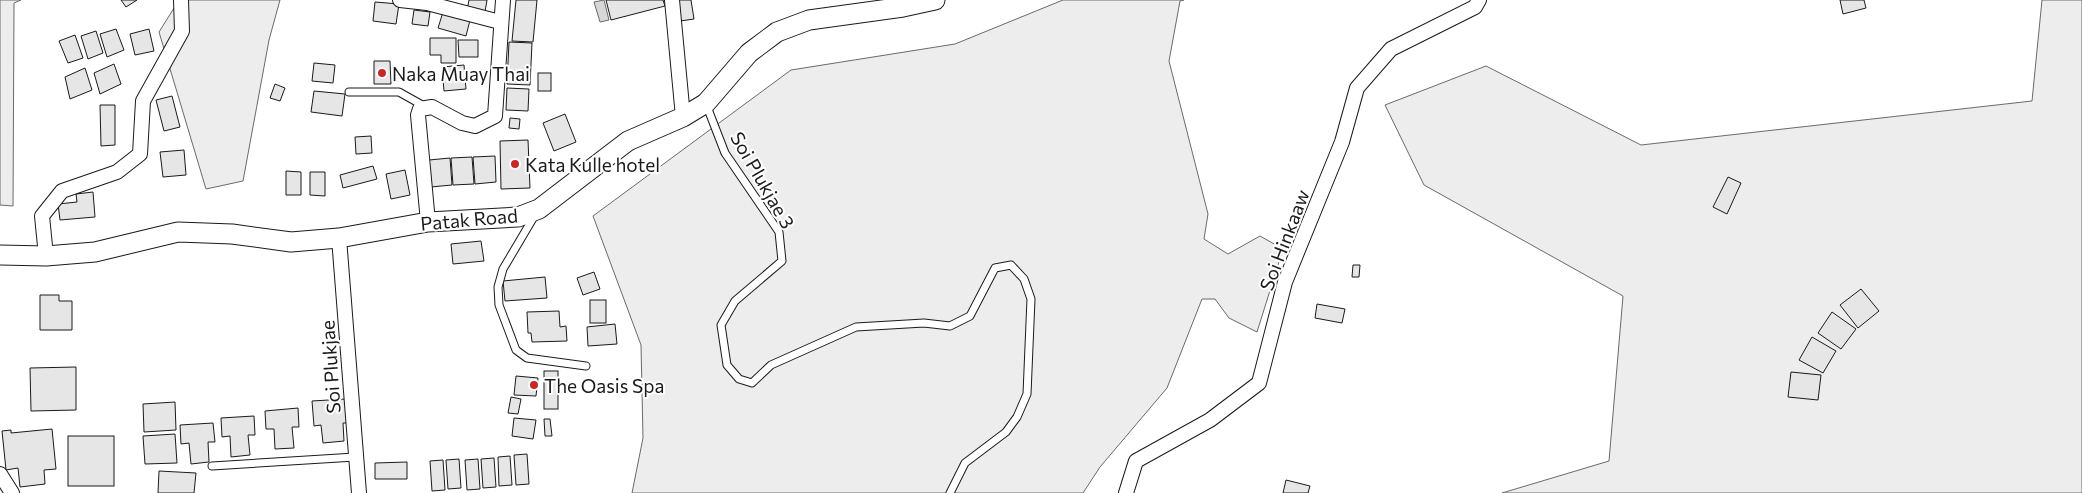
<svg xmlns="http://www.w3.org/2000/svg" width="2082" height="493" font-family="Commissioner,sans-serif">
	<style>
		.green { fill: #ededed; stroke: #6a6a6a }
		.water { fill: #d7d7d7; stroke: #6a6a6a }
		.building { fill: #e6e6e6; stroke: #1a1a1a }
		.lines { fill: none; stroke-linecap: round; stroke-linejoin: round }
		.lane-casing { stroke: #1a1a1a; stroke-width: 9 }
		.street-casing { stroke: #1a1a1a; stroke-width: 16 }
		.secondary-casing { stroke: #1a1a1a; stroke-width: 21 }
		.lane { stroke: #fff; stroke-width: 7 }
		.street { stroke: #fff; stroke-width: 14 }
		.secondary { stroke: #fff; stroke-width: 19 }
		.poi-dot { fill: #c62828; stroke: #fff; stroke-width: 2 }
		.labels { text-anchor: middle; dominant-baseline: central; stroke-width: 4; stroke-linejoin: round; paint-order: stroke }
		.poi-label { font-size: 19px; fill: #1a1a1a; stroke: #fff; text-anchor: start }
		.street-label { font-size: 19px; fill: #1a1a1a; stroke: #fff }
	</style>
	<rect width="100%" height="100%" fill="#fff"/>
	<!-- green -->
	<g class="green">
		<polygon points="0,0 21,0 14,3 13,206 0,205"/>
		<polygon points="179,0 280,0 269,40 243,181 206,189 159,32"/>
		<polygon points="1063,0 1184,0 1180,1 1169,61 1208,214 1204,239 1228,254 1260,236 1283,249 1257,332 1229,318 1215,299 1202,299 1167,388 1100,467 1083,493 632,493 643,438 641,345 593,216 791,70 955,44"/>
		<polygon points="2042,0 2082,0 2082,493 1502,493 1609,461 1623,296 1424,185 1385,105 1486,66 1641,145 2032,101"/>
	</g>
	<!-- water -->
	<polygon class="water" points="604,0 609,20 600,22 594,2"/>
	<!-- building -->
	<g class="building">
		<polygon points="121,0 137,0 126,7"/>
		<polygon points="469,0 487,0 485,12 467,10"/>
		<polygon points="516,0 537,0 533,42 512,41"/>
		<polygon points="606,0 663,0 665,6 611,20"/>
		<polygon points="677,0 691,0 694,19 680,21"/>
		<polygon points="1840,0 1864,0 1866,8 1843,14"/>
		<polygon points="375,2 399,4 396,24 373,21"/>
		<polygon points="414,10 430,12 428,26 412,24"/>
		<polygon points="443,12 470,20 466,36 438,28"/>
		<polygon points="116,29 124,50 107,57 100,34"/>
		<polygon points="149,29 154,51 135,55 130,34"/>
		<polygon points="96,31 103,53 88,59 81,36"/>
		<polygon points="75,35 83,58 68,63 59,41"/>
		<polygon points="430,38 456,38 456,63 441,63 441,55 430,55"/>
		<polygon points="458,40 478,40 478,57 459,57"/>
		<polygon points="509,42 532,43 530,85 507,84"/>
		<polygon points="374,61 390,61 391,84 374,84"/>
		<polygon points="314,63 335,65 333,83 312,81"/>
		<polygon points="114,64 121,84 100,94 94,73"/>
		<polygon points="464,65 466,89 444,91 442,67"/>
		<polygon points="85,68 92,90 70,99 65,77"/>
		<rect x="538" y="73" width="13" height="18"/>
		<polygon points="275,84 285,88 280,101 270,98"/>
		<polygon points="507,88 529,89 528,111 506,110"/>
		<polygon points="314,91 345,94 342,116 311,112"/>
		<polygon points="172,96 180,127 164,131 156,100"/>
		<polygon points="100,105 115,105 115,145 101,146"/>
		<polygon points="565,114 576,142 554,151 543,123"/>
		<polygon points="510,118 520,119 519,129 509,128"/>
		<polygon points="371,136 372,153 356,154 355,137"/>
		<polygon points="528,140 530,188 501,189 500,141"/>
		<polygon points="184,150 186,175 163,177 160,152"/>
		<polygon points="495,156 496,182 475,184 473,157"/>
		<polygon points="472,157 474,184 453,185 451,158"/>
		<polygon points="450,158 452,185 431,187 429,160"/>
		<polygon points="373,166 377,179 343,188 340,175"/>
		<polygon points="405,170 410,195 391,199 386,174"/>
		<polygon points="286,171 301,172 301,195 286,195"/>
		<polygon points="310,172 325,172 325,196 310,195"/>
		<polygon points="1728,177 1741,183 1727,214 1713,207"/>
		<polygon points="93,192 95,217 60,220 58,204 77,202 76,194"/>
		<polygon points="481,241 484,261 453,264 451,244"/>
		<polygon points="1353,265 1360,265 1359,277 1352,277"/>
		<polygon points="594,272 600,289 583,295 577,278"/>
		<polygon points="545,277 547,298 505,301 503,281"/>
		<polygon points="1861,289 1879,311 1858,328 1840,305"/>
		<polygon points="40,295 59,295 59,301 72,301 72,330 40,330"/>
		<rect x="590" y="300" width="16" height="23"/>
		<polygon points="1317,304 1345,309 1342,323 1315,318"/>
		<polygon points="559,311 560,327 566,326 567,341 532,342 531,333 528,333 527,312"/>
		<polygon points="1832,312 1856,329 1841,349 1818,333"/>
		<polygon points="615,324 617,344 588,346 587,327"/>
		<polygon points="1812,337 1836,351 1823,373 1799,360"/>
		<polygon points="76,367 76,410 31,411 30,368"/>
		<rect x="544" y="371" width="14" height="38"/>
		<polygon points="1791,372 1821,375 1818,400 1788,397"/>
		<polygon points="516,376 538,378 536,396 514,395"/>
		<polygon points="511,397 521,399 518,414 508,413"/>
		<polygon points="345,399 347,423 343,423 344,441 323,443 321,425 314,426 312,401"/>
		<polygon points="175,402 176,430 144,432 143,404"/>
		<polygon points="298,408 299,427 292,427 294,448 275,449 274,429 266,429 265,411"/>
		<polygon points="254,416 255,435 248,435 250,455 231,457 230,436 222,437 221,418"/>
		<polygon points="514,418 536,420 533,439 512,436"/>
		<polygon points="544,419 550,419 552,436 545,436"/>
		<polygon points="213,423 215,442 208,442 209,462 191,464 189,443 181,444 180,425"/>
		<polygon points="52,429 56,469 44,470 45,484 20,487 18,468 6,470 2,431 11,430 11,433"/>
		<polygon points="175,434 177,463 145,464 143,436"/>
		<rect x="68" y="436" width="46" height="50"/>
		<polygon points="527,454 529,484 516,485 514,455"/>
		<polygon points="510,456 512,485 499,486 498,457"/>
		<polygon points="494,458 496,487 483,488 481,459"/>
		<polygon points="459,459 461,488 448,489 446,460"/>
		<polygon points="478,459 480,489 467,490 465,460"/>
		<polygon points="443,460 445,490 432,491 430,461"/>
		<polygon points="407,462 407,479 375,479 375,463"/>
		<polygon points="159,471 196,473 194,493 158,493"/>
		<polygon points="1286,480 1310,486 1308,493 1283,493"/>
	</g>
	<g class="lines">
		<defs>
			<g id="lane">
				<polyline points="349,92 399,92 424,106"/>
				<polyline points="706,104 725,153 779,232 782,261 735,301 721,325 727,365 739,379 752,383 771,365 856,327 924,323 950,326 970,316 995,268 1011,265 1024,279 1031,299 1027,394 1017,417 1006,432 965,463 950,493"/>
				<polyline points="535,215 503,269 498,287 499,305 516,350 527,358 586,366"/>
				<polyline points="212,466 355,457"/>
			</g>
			<g id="street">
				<polyline points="400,0 427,3 500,22"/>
				<polyline points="672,0 683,117"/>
				<polyline points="428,222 418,115 420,109 432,107 462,123 475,126 495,116 503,0"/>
				<polyline points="339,238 359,493"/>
				<polyline points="46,256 42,216 62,191 117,172 140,154 143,101 182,31 181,0"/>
				<polyline points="0,474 12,493"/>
				<polyline points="1126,493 1136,461 1210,420 1259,383 1285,282 1342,142 1357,88 1391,49 1475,7 1479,0"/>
			</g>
			<polyline id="secondary" points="0,255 46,256 95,252 178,232 232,234 291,242 339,238 428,222 518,217 539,209 628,141 683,117 706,103 749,53 777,32 809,20 903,7 935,0"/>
		</defs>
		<!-- lane casing -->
		<use href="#lane" class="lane-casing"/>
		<!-- street casing -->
		<use href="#street" class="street-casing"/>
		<!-- secondary casing -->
		<use href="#secondary" class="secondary-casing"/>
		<!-- lane -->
		<use href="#lane" class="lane"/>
		<!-- street -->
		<use href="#street" class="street"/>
		<!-- secondary -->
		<use href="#secondary" class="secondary"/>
	</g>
	<!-- markers -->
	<g class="poi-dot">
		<circle cx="382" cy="73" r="5"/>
		<circle cx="515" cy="164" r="5"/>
		<circle cx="534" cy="385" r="5"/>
	</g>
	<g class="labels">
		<!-- poi labels -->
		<g class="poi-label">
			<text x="392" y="73">Naka Muay Thai</text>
			<text x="525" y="164">Kata Kulle hotel</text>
			<text x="544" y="385">The Oasis Spa</text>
		</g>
		<!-- street labels -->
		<g class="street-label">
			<text transform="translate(763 180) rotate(60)">Soi Plukjae 3</text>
			<text transform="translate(469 219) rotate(-5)">Patak Road</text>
			<text transform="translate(1284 240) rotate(-69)">Soi Hinkaaw</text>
			<text transform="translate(330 367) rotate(-94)">Soi Plukjae</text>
		</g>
	</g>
</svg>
